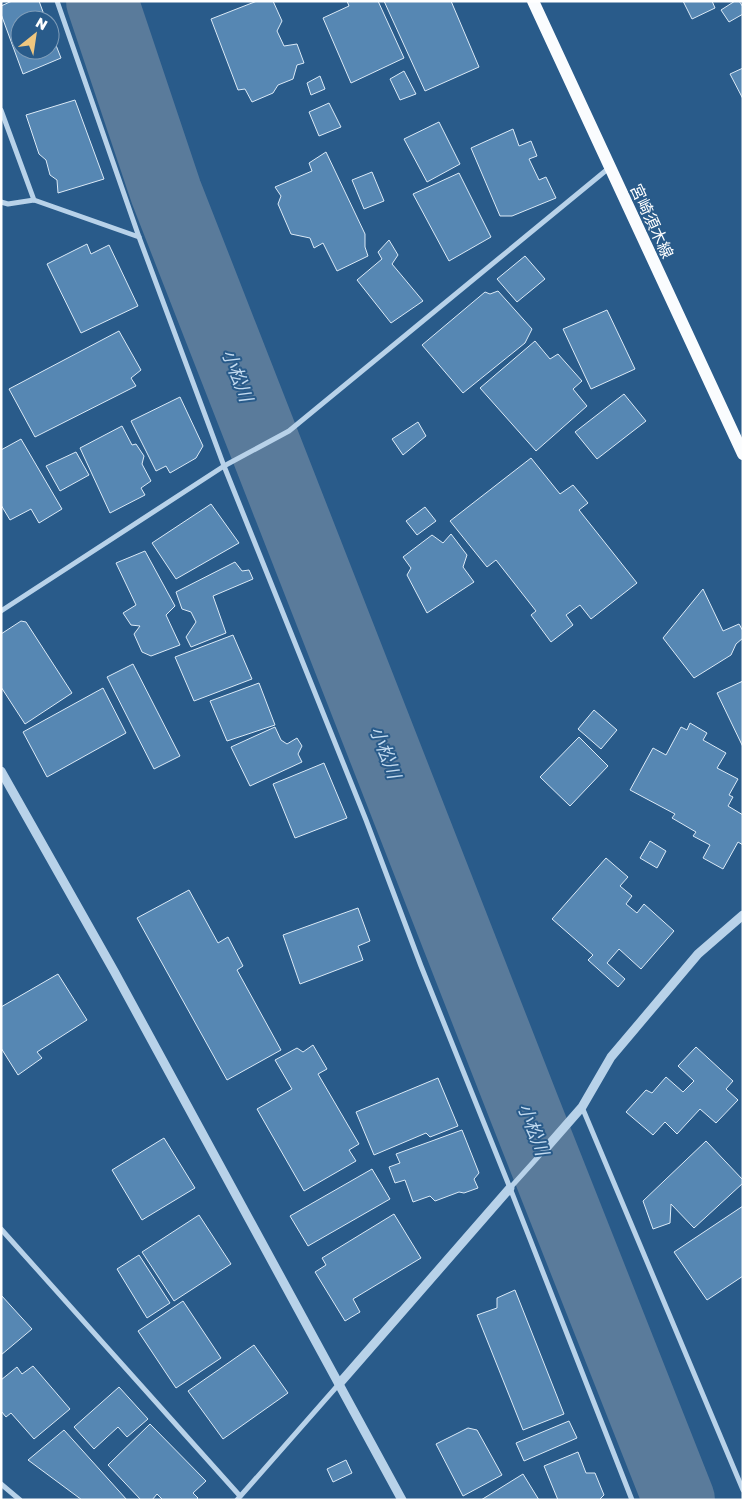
<svg xmlns="http://www.w3.org/2000/svg" width="744" height="1501" font-family="'Golos Text','Noto Sans JP',sans-serif">
	<style>
		.lines { fill: none; stroke-linecap: round; stroke-linejoin: round }
		.river { stroke: #5a7b9b; stroke-width: 72 }
		.building { fill: #5687b3; stroke: #dbeaf7 }
		.minor { stroke: #b8d2e9; stroke-width: 5 }
		.tertiary { stroke: #b8d2e9; stroke-width: 9 }
		.primary { stroke: #fafcfe; stroke-width: 12 }
		.labels { text-anchor: middle; dominant-baseline: central; stroke-width: 4; stroke-linejoin: round; paint-order: stroke }
		.street-label { font-size: 16px; fill: #fff; stroke: #295b8a }
		.water-label { font-size: 18px; font-style: italic; fill: #c3dbf0; stroke: #295b8a }
	</style>
	<rect width="100%" height="100%" fill="#295b8a"/>
	<g class="lines">
		<!-- river -->
		<polyline class="river" points="102,1 166,192 524,1108 679,1500"/>
	</g>
	<!-- building -->
	<g class="building">
		<polygon points="12,1 39,1 46,20 20,20 20,50 50,50 50,30 61,58 23,74 1,14 1,6"/>
		<polygon points="257,1 273,1 282,21 277,31 284,46 297,44 304,63 297,65 293,79 278,85 273,93 252,102 245,89 238,90 211,19"/>
		<polygon points="347,1 378,1 404,58 351,83 323,18 349,6"/>
		<polygon points="384,1 451,1 479,67 425,91"/>
		<polygon points="683,1 712,1 715,8 692,19"/>
		<polygon points="735,1 739,1 743,7 743,14 729,22 721,10"/>
		<polygon points="743,68 743,99 730,74"/>
		<polygon points="404,71 416,94 400,100 390,79"/>
		<polygon points="320,76 325,89 311,95 307,83"/>
		<polygon points="75,100 104,179 58,193 57,180 50,175 46,160 39,154 26,115"/>
		<polygon points="329,103 341,127 319,136 309,112"/>
		<polygon points="439,122 460,164 427,182 404,139"/>
		<polygon points="513,129 519,146 531,141 537,156 529,159 539,180 546,177 556,198 512,216 500,216 471,148"/>
		<polygon points="326,152 365,234 365,247 368,256 337,271 323,243 314,248 310,238 291,234 278,204 281,196 275,187 312,171 309,163"/>
		<polygon points="372,172 384,201 364,209 352,180"/>
		<polygon points="459,173 491,237 449,261 413,194"/>
		<polygon points="389,240 398,255 392,264 423,301 391,323 357,280 382,259 378,252"/>
		<polygon points="87,244 91,254 109,245 138,306 81,333 47,264"/>
		<polygon points="525,256 545,279 517,302 497,279"/>
		<polygon points="498,291 532,329 525,343 463,393 422,345 485,292 490,294"/>
		<polygon points="607,310 635,369 591,389 563,329"/>
		<polygon points="119,331 141,370 131,378 136,386 35,437 9,389"/>
		<polygon points="535,341 550,359 558,354 582,381 573,389 587,406 536,451 480,388"/>
		<polygon points="624,394 646,421 597,459 575,432"/>
		<polygon points="180,397 203,446 196,458 170,473 166,466 156,471 131,421"/>
		<polygon points="418,422 426,436 403,455 392,439"/>
		<polygon points="122,426 132,445 136,444 144,456 142,464 151,481 141,488 145,495 110,513 80,448"/>
		<polygon points="21,439 62,509 39,523 31,509 10,520 1,505 1,450"/>
		<polygon points="76,452 89,475 60,491 46,466"/>
		<polygon points="531,458 560,494 573,485 588,503 579,510 637,583 591,619 580,605 566,615 573,625 551,642 531,615 536,611 496,560 487,567 450,521"/>
		<polygon points="211,504 239,543 176,579 152,543"/>
		<polygon points="425,507 436,521 417,535 406,521"/>
		<polygon points="451,534 467,555 463,567 474,582 427,613 407,575 411,568 403,557 432,535 443,543"/>
		<polygon points="145,551 175,606 166,615 180,645 151,656 142,652 134,634 140,626 131,625 123,613 136,605 116,563"/>
		<polygon points="235,562 242,571 249,570 253,579 213,596 226,633 191,647 186,637 196,622 191,612 182,609 176,592"/>
		<polygon points="703,589 723,631 739,624 743,631 743,638 736,644 731,655 694,678 663,638"/>
		<polygon points="21,621 26,622 72,693 25,724 1,687 1,634"/>
		<polygon points="233,635 252,679 194,701 175,657"/>
		<polygon points="133,664 180,756 154,769 107,677"/>
		<polygon points="743,681 743,747 717,693"/>
		<polygon points="259,683 275,725 227,741 210,701"/>
		<polygon points="103,688 126,733 47,777 23,732"/>
		<polygon points="594,710 617,730 601,749 578,729"/>
		<polygon points="690,723 707,733 703,740 726,753 717,768 738,779 729,795 733,797 728,806 743,815 743,845 738,842 723,869 703,858 710,845 693,836 696,832 672,818 675,814 630,790 653,748 666,755 681,727 687,730"/>
		<polygon points="275,727 281,740 287,744 297,738 302,746 298,754 302,762 250,786 231,747"/>
		<polygon points="579,737 608,766 570,806 540,777"/>
		<polygon points="324,763 347,818 295,838 273,784"/>
		<polygon points="650,841 666,851 657,868 640,858"/>
		<polygon points="606,858 628,877 620,886 632,896 626,904 637,913 644,904 674,931 641,969 619,949 607,963 625,979 618,987 588,960 593,955 552,919"/>
		<polygon points="189,890 218,943 228,937 243,966 237,970 281,1050 227,1080 137,918"/>
		<polygon points="358,908 370,941 358,946 363,960 300,984 283,935"/>
		<polygon points="58,974 87,1020 37,1052 42,1058 18,1075 1,1048 1,1007"/>
		<polygon points="313,1045 327,1069 318,1074 359,1144 349,1150 356,1161 304,1191 257,1109 292,1089 275,1060 297,1048 303,1052"/>
		<polygon points="696,1047 733,1081 726,1089 738,1100 716,1123 700,1109 677,1134 665,1122 653,1135 626,1112 646,1090 652,1093 666,1077 683,1092 694,1081 678,1066"/>
		<polygon points="438,1078 458,1126 430,1137 426,1133 374,1155 356,1112"/>
		<polygon points="462,1130 479,1173 474,1179 478,1188 464,1193 459,1192 435,1201 430,1196 413,1202 405,1180 395,1183 389,1167 400,1163 396,1154"/>
		<polygon points="164,1138 195,1188 142,1220 112,1170"/>
		<polygon points="706,1141 743,1180 743,1183 694,1228 671,1204 670,1223 653,1229 643,1201"/>
		<polygon points="372,1169 390,1199 308,1246 290,1216"/>
		<polygon points="743,1206 743,1276 707,1300 674,1252"/>
		<polygon points="394,1214 421,1258 353,1299 360,1312 345,1321 315,1272 326,1265 322,1258"/>
		<polygon points="199,1215 231,1264 174,1301 142,1252"/>
		<polygon points="139,1255 170,1303 147,1318 117,1269"/>
		<polygon points="515,1290 564,1414 523,1430 477,1315 497,1308 497,1298"/>
		<polygon points="1,1295 32,1329 1,1355"/>
		<polygon points="183,1301 221,1358 176,1388 138,1331"/>
		<polygon points="254,1345 288,1393 223,1439 188,1391"/>
		<polygon points="33,1366 70,1409 34,1439 11,1413 6,1417 1,1411 1,1380 17,1367 22,1374"/>
		<polygon points="119,1387 148,1419 127,1437 118,1427 94,1449 74,1427"/>
		<polygon points="569,1421 577,1438 524,1461 516,1443"/>
		<polygon points="150,1424 206,1481 193,1493 198,1498 196,1500 163,1500 157,1494 152,1500 141,1500 108,1465"/>
		<polygon points="468,1428 477,1430 502,1475 463,1496 436,1444"/>
		<polygon points="64,1430 127,1500 82,1500 28,1460"/>
		<polygon points="578,1452 586,1473 595,1473 604,1495 599,1500 558,1500 544,1466"/>
		<polygon points="346,1460 352,1473 333,1482 327,1469"/>
		<polygon points="523,1474 539,1500 481,1500"/>
	</g>
	<g class="lines">
		<!-- minor -->
		<g class="minor">
			<polyline points="57,1 139,237 224,466 366,820 421,966 510,1188 632,1500"/>
			<polyline points="1,110 34,200"/>
			<polyline points="1,202 8,204 34,200 139,237"/>
			<polyline points="1,611 224,466 289,431 609,168"/>
			<polyline points="582,1107 743,1490"/>
			<polyline points="510,1188 547,1147"/>
			<polyline points="1,1229 240,1496"/>
			<polyline points="1,1484 20,1500"/>
			<polyline points="237,1500 339,1384"/>
		</g>
		<!-- tertiary -->
		<g class="tertiary">
			<polyline points="1,771 114,971 402,1500"/>
			<polyline points="547,1147 582,1107 611,1057 698,954 743,915"/>
			<polyline points="339,1384 510,1188"/>
		</g>
		<!-- primary -->
		<polyline class="primary" points="533,1 743,454"/>
	</g>
	<g class="labels">
		<!-- street labels -->
		<g class="street-label">
			<text transform="translate(652 221) rotate(65)">宮崎須木線</text>
		</g>
		<!-- water labels -->
		<g class="water-label">
			<text transform="translate(238 375) rotate(69)">小松川</text>
			<text transform="translate(386 752) rotate(69)">小松川</text>
			<text transform="translate(534 1129) rotate(69)">小松川</text>
		</g>
	</g>
	<!-- border -->
	<rect width="744" height="1501" fill="none" stroke="#ffffff" stroke-width="5"/>
	<!-- north arrow -->
	<g transform="translate(35 35) rotate(30)"><circle r="24" fill="#295b8a" stroke="#7f9db9"/>
	<path d="M0-4L9 19L0 12L-9 19Z" fill="#f0c77f"/>
	<text y="-8" font-size="14" font-weight="bold" text-anchor="middle" fill="#ffffff">N</text>
	</g>
</svg>
